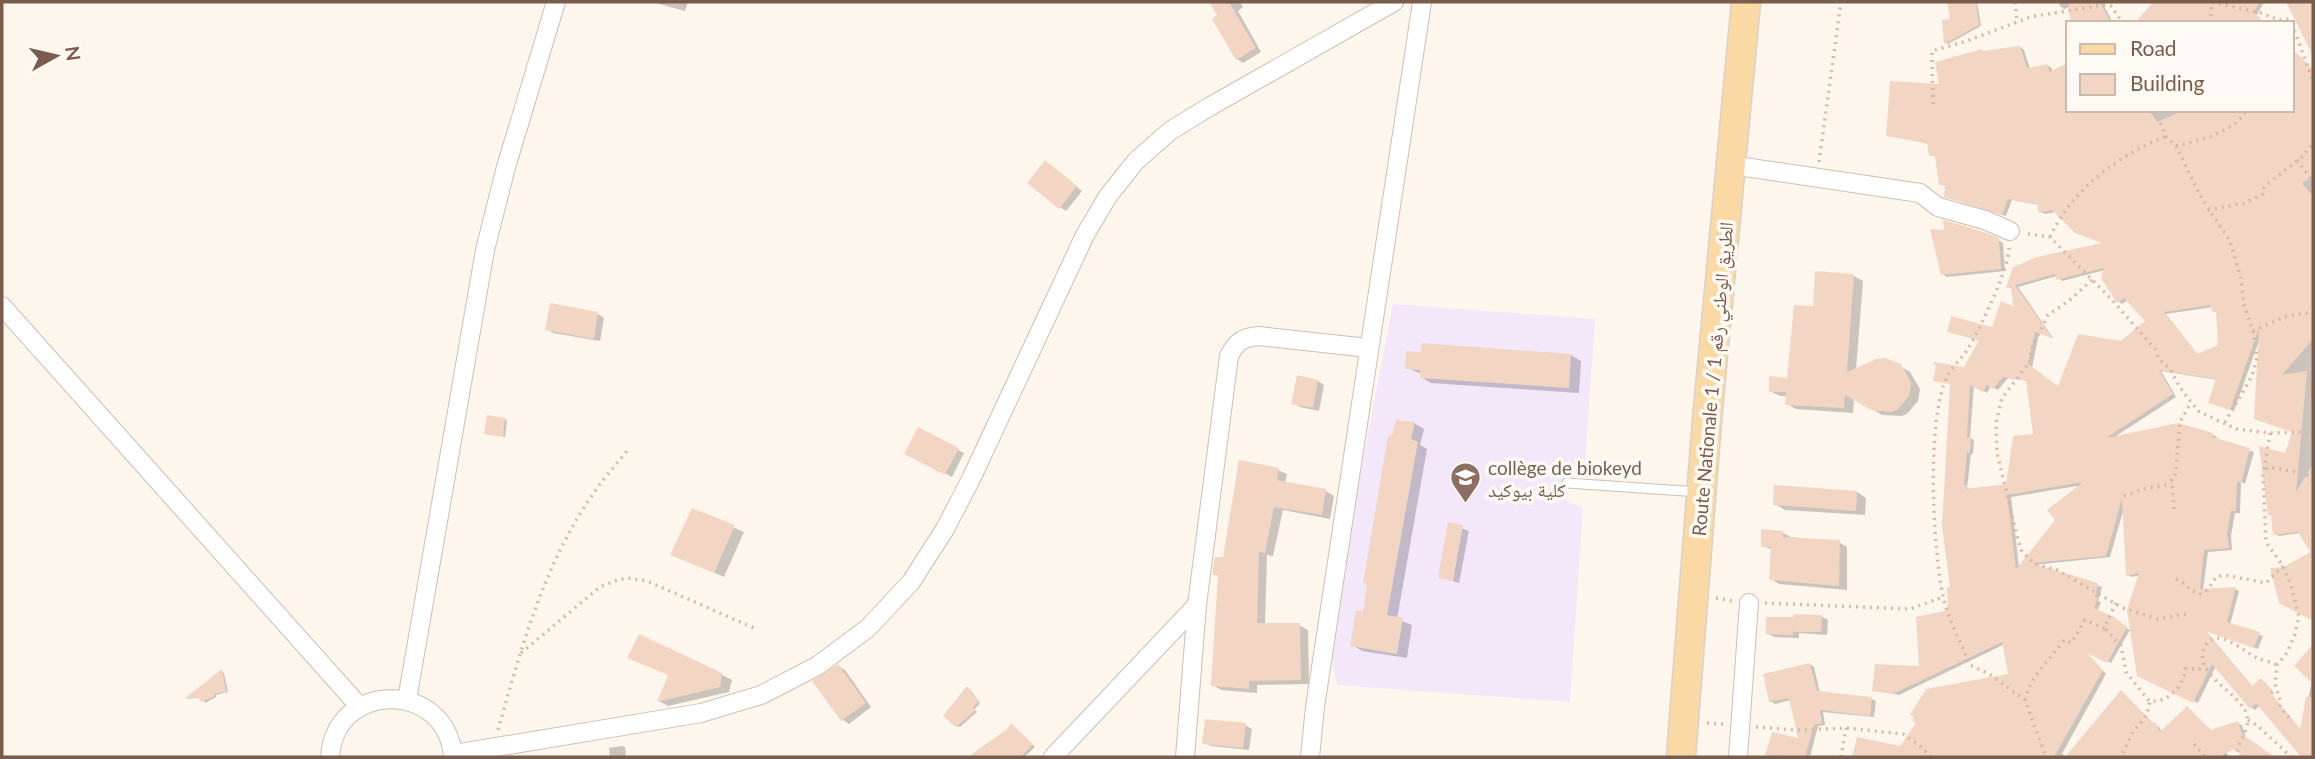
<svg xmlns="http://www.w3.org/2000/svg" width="2315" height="759" font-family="Lato,'Noto Naskh Arabic',sans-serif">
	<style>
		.education { fill: #f3e8fa }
		.shadow { fill: #0003; fill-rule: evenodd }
		.building { fill: #f3d5c3; fill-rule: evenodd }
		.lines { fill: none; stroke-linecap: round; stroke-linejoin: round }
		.lane-casing { stroke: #d1beb0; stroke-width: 11 }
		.street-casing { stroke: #d1beb0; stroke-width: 20 }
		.primary-casing { stroke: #dad1cd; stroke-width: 31 }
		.path { stroke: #d9b8a5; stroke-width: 3.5; stroke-dasharray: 2 5; stroke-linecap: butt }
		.lane { stroke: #fff; stroke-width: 9 }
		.street { stroke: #fff; stroke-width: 18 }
		.primary { stroke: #fbd9a5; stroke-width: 28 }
		.labels { text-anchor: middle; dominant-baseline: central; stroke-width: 7; stroke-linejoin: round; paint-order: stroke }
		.street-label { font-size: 19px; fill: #7a5c4d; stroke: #fffaf3 }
		.education-label { font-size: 19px; fill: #785e54; stroke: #fffaf3; text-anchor: start }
	</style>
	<rect width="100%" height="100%" fill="#fdf6ec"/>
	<!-- education -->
	<polygon class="education" points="1393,304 1595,319 1585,463 1568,469 1567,501 1583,508 1570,702 1337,685 1328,640"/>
	<!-- shadow -->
	<g class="shadow">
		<polygon points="652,2 688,2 685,11"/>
		<polygon points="1211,2 1240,2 1243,7 1238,11 1261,52 1243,63 1237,59 1220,16"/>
		<polygon points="1948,2 1977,2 1981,26 1948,44 1946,43 1952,21"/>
		<polygon points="2059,2 2102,2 2113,23 2073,23 2070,7 2064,9 2060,6"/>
		<polygon points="2153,2 2264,2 2257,15 2153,4"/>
		<path d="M2020,47L2024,50L2030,69L2048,66L2052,68V72L2068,65V110H2292V49L2313,70V620L2280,602L2285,569L2313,552L2301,533L2279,536L2275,534L2286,456L2294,432L2259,341L2234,411L2214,404L2218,380L2161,371L2176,397L2113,438L2213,435L2217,437L2216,439L2254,452L2245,484L2241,482L2240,513H2235L2231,536L2232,550L2208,552L2203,590L2235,589L2239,591L2230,625L2263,636L2258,649L2205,630L2253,687L2261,680L2265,682L2274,693L2272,695L2301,730L2312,681L2313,649V757H2303L2260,705L2255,710L2251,707L2216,666L2198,703L2143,678L2140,575L2132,577L2128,575L2124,508L2110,557L2033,565L2102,587L2098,601L2101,602L2097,612L2130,630L2111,663L2085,651L2106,674L2062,754L2067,757H1948L1928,742L1927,757H1853L1859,739L1901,748L2010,676L2005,644L1899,695L1874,690L1921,668L1950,612L1952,588V384L1935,380L1965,369L1981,341L1953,333L1993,329L2015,308L2012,289L2008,287L2107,244L2056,212L2045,214L2040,212L2039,205L2012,200L2006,216L1950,198L1947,186L1941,184L1937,157L1930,155L1929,144L1888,135L1941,86L1985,53ZM2105,270L2118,301L2122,304L2128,300L2148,321L2059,388L2032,368L2039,333L2053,338L2018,287L2057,276L2062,281ZM2213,307L2214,311L2217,313L2220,346L2198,355L2166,314ZM2008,378L2028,381L2035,435L2007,485L1970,489L1967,488L1971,454H1973L1974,440L1970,438L1974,385L1987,393L1991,386L1998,390ZM2083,485L2019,567L2011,497Z"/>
		<polygon points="1051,166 1082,191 1066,211 1060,207"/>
		<polygon points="1998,240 2003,243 2005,271 1947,277 1942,274"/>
		<polygon points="1854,276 1863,281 1856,370 1900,366 1910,372 1920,389 1918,401 1907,414 1902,416 1882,415 1854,398 1853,413 1796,409 1787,404 1787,396 1780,396 1770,391 1788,380 1815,308"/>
		<polygon points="551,305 598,314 604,318 600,341 553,333 547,329"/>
		<polygon points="1571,355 1581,361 1579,393 1431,383 1421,377 1422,374 1407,368"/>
		<polygon points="1298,377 1318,381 1324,385 1319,411 1300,407 1293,403"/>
		<polygon points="505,419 507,421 505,437 486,433"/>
		<polygon points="1414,423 1424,429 1420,445 1427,449 1397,619 1412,625 1407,658 1362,651 1352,645 1364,614"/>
		<polygon points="958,450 964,453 952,477 913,457"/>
		<polygon points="1278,470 1287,474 1285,484 1326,491 1334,496 1330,519 1283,510 1273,556 1267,555 1265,625 1299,625 1308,630 1309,684 1257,685 1257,693 1221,690 1213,685 1219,576 1215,574"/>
		<polygon points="1857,492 1866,498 1865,515 1785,510 1775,504"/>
		<polygon points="693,510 744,532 724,577 672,554"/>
		<polygon points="1450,524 1469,531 1459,583 1440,577"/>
		<polygon points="1783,533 1791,537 1839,542 1847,547 1847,590 1779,584 1771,579 1773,550 1763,546"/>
		<polygon points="1821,616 1828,620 1827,635 1799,633 1799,638 1774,637 1767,633"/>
		<polygon points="1810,664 1814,667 1820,693 1872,699 1876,701 1874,717 1823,712 1825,725 1818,726 1810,757 1772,757 1767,755 1800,740 1791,700 1775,704 1770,701"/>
		<polygon points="838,666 845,670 871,707 849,724 843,720 815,682"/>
		<polygon points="222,671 224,673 228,692 216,695 216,697 205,703 201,697 187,699"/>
		<polygon points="722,675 732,680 729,692 668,706 659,701"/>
		<polygon points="970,689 980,703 974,710 977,712 960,727 957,726"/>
		<polygon points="2122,692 2155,725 2159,727 2162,732 2188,708 2212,731 2237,723 2242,725 2246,738 2273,757 2245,757 2217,737 2229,757 2067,757"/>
		<polygon points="1245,725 1252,729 1249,750 1211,746 1204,743"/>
		<polygon points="1014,727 1035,747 1024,757 1020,757 1012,748 999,757 981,757 978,752"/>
		<polygon points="622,746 625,747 626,757 610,757 609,748"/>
	</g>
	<!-- building -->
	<g class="building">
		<polygon points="1209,2 1229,2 1256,48 1236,60 1212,19 1217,15"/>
		<polygon points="1947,2 1976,2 1979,25 1944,44 1942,20 1950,19"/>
		<polygon points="2068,2 2100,2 2111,23 2071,23"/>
		<polygon points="2153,2 2259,2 2254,12 2265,23 2135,23"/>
		<polygon points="2286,2 2313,2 2313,56"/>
		<path d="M2020,46L2027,68L2048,64L2049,72L2068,63V110H2149L2157,122L2184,110H2292V49L2313,69V177L2302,183L2313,196V339L2282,375L2307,371L2296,492L2313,464V621L2279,603L2270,568L2284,567L2310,552L2298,532L2273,535L2271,515L2268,516L2259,446L2285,453L2292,432L2254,419L2259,328L2230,410L2208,403L2216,379L2159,370L2173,394L2106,438L2178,423L2213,433L2212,437L2250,448L2241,483L2237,481L2236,511H2231L2227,533L2229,548L2204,550L2200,589L2236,587L2227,622L2260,632L2254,648L2205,631L2252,686L2261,678L2272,690L2270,692L2300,729L2306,697H2313V757H2301L2256,703L2250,709L2212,664L2193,703L2137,676L2127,610L2139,573L2126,576L2122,498L2106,556L2032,563L2098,583L2095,597L2098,598L2094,608L2114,617L2127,627L2107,663L2087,653L2103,670L2054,757H1852L1857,737L1900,746L1916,723L1912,721L1914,717L1910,715L1926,689L2008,674L2002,642L1893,694L1872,691L1875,664L1919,666L1916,617L1948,610L1947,587H1950L1942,526L1950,384L1933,381L1936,365L1933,364L1934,362L1964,367L1979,340L1947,332L1951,316L1992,327L2001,301L2013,306L2011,287L2006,288L2013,267L2037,257L2102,243L2075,233L2052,210L2039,213L2037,204L2008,199L2002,215L1944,197L1945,184L1939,185L1935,156H1929L1927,143L1886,136L1890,81L1939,84L1935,62L1982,49L1983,51ZM2104,268L2101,278L2117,303L2124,298L2145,321L2121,341L2078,334L2058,386L2028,364L2035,332L2052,338L2015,285L2055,274L2056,280ZM2211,305L2212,312L2216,311L2218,345L2197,354L2164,312ZM2003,377L2026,381L2033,434L2013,436L2006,484L1966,489V485H1964L1967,452L1970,453L1971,436L1967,437L1970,385L1983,392L1987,385L1993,389ZM2083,482L2047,510L2055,520L2016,569L2007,495Z"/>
		<polygon points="1045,160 1077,186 1059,209 1027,183"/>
		<polygon points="1943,220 1981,231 1999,238 2001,269 1941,275 1930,229 1944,230"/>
		<polygon points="1815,271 1854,274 1847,372 1876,359 1885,358 1901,364 1911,383 1909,396 1898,409 1892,412 1871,410 1845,395 1844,408 1785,405 1786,392 1769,392 1769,376 1787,378 1794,305 1813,306"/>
		<polygon points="550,303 598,312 594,339 545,330"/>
		<polygon points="1422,343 1571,354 1569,388 1420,378 1420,370 1405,369 1406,351 1421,352"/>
		<polygon points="1297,375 1318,380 1313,408 1291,404"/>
		<polygon points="487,415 505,418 503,437 484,434"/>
		<polygon points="1396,420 1415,422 1411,439 1418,442 1387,615 1403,618 1397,654 1350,646 1356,610 1363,612 1367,584 1363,583 1388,436 1392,435"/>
		<polygon points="918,427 959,448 945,475 904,454"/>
		<polygon points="1239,460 1279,468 1277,480 1326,489 1322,515 1274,507 1265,553 1259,552 1257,623 1300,623 1301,680 1249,681 1249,689 1211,686 1218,575 1213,575 1213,569 1215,557 1223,557"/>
		<polygon points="1774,485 1857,491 1856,511 1773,505"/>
		<polygon points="692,508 735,525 714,573 670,555"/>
		<polygon points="1448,522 1463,525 1453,581 1438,578"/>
		<polygon points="1761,529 1783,531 1783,537 1840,540 1839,586 1769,580 1771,547 1761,547"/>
		<polygon points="1794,614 1822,615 1821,632 1793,632"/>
		<polygon points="1766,617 1794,617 1793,635 1766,634"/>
		<polygon points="639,634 722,673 720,687 657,702 668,675 627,658"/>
		<polygon points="2313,644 2313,684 2294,666"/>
		<polygon points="1810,663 1817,691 1872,697 1870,716 1820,710 1822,723 1814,725 1805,757 1765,755 1772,732 1798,738 1789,698 1769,702 1763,674"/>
		<polygon points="838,664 866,703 841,721 812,681"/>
		<polygon points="222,669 226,692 214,694 215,696 201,702 198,697 184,699"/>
		<polygon points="967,686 979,701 973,707 976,710 956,727 943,716"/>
		<polygon points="2121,690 2153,723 2155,722 2160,732 2187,706 2211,730 2238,721 2242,734 2275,757 2245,757 2234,749 2219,757 2065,757"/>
		<polygon points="1205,719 1246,723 1243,748 1202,744"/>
		<polygon points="1011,723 1033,744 1021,757 968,757 1007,729"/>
	</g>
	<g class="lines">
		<defs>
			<polyline id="lane" points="1567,483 1699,492"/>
			<g id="street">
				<polyline points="1731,165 1920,193 1938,207 1985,220 2010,231"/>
				<polyline points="2,306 360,707"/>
				<polyline points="407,700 485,250 506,167 556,2"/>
				<polyline points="454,754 701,713 761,695 817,666 868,628 911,582 945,529 971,479 1085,235 1108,196 1136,161 1170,131 1209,107 1394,2"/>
				<path d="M330,757C335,680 447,680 453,757"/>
				<polyline points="1053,757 1197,605"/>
				<path d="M1185,757L1197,605L1229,356C1236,342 1243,337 1259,336L1368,348"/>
				<polyline points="1310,757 1315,707 1422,2"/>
				<polyline points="1738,757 1749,603"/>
			</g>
			<polyline id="primary" points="1681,757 1707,420 1746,2"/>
		</defs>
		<!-- lane casing -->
		<use href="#lane" class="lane-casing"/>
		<!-- street casing -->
		<use href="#street" class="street-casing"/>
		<!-- primary casing -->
		<use href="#primary" class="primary-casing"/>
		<!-- path -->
		<g class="path">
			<polyline points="2015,2 2017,21"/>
			<polyline points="2212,2 2261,13 2279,20 2289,19 2292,23"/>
			<polyline points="2210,23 2212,2"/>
			<polyline points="2292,24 2313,81"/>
			<polyline points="1933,104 1932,51 1967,41 2030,17 2103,5 2111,6 2123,23"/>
			<polyline points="2155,110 2166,136 2176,146 2201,197 2230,241 2241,279 2244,305 2253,331 2257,358 2252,376 2225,422"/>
			<path d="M2176,146C2201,140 2232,133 2247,110"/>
			<polyline points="2297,160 2311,179 2313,186"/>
			<polyline points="1819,162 1841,2"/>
			<polyline points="2208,210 2245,203 2263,194 2264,187 2303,156 2313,143"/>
			<polyline points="2028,234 2050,237 2113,301 2155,349 2159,359 2170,369 2179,386 2198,411 2236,429 2270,433 2313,432"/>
			<path d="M2050,237C2072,189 2119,155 2166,136"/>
			<path d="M2009,248C2008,271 1981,326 1969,347C1963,358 1952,366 1947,377C1926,419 1933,549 1943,596C1948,619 1961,643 1970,665L1989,674L2025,700L2046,757"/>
			<polyline points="2092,280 2071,299 2048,315 2033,345 2029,363 2002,398 1996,423 1997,453 2018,540 2022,552 2035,564 2057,570 2123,608 2158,619 2187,614"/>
			<polyline points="2253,331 2287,316 2313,312"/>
			<polyline points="2310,388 2313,405"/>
			<polyline points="2270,433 2263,476 2266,542 2283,566 2291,585 2299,617 2295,634 2287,653 2277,665 2275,684 2280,700 2280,707 2291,720"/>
			<polyline points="2266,469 2269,467 2306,474 2313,481"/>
			<polyline points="2124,496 2143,489 2172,484"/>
			<polyline points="2174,509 2172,480 2175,478 2180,422 2190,404"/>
			<path d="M2176,579C2197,589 2197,608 2216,577L2225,575L2266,583L2283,566"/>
			<polyline points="1716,598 1733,601"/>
			<polyline points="1765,603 1910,609 1943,597"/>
			<path d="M2116,603L2106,624V629L2121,646L2126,672L2149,701C2168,704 2184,686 2185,669H2207"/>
			<polyline points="521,653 600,587 617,580 627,578 647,581 754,628"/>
			<path d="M2025,700C2031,675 2049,661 2064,640L2071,643L2085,620L2106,629"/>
			<polyline points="2248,720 2258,726 2291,757"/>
			<polyline points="1707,723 1724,724"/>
			<polyline points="1756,727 1798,730 1846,728 1903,734 1919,745 1931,757"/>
			<path d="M498,730C521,649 543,567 591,497C601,481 615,466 627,451"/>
			<polyline points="2194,744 2205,757"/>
			<polyline points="2123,753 2133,732 2147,715 2150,701"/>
			<polyline points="1841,757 1846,728"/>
			<path d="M2241,757L2237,752C2239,740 2250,729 2247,716C2242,692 2190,675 2205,646C2216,625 2243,651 2257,658C2263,660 2271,662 2277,665"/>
		</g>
		<!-- lane -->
		<use href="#lane" class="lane"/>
		<!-- street -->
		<use href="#street" class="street"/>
		<!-- primary -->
		<use href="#primary" class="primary"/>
	</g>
	<!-- icons -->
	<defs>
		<symbol id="school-pin" viewBox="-11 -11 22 30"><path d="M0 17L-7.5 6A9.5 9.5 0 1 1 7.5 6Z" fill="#8d6e63" stroke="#fffaf3"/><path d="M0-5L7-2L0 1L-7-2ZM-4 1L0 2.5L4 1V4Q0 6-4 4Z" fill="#fff"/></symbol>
	</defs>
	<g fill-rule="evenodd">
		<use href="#school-pin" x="1448" y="460" width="35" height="47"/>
	</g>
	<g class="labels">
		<!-- street labels -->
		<g class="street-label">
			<text transform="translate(1712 379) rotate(-85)">Route Nationale 1 / الطريق الوطني رقم 1</text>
		</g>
		<!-- education labels -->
		<g class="education-label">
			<text x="1488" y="467">collège de biokeyd<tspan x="1488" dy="22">كلية بيوكيد</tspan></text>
		</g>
	</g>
	<!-- border -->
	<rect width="2315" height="759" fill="none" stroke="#7a5c4d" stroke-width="7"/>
	<!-- legend -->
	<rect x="2066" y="21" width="228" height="91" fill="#fffaf3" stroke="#cabbb1" stroke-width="2"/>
	<rect x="2080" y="44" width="35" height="10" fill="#fbd9a5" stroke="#cabbb1" stroke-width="2"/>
	<text x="2130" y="56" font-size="21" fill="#7a5c4d">Road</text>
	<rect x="2080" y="74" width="35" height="21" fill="#f3d5c3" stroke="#cabbb1" stroke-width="2"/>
	<text x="2130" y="91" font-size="21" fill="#7a5c4d">Building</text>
	<!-- north arrow -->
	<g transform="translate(56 56) rotate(82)" stroke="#fffaf3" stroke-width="5" paint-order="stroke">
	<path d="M0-5L12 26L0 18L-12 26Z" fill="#7a5c4d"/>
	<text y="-10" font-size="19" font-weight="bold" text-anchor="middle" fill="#7a5c4d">N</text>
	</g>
</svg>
